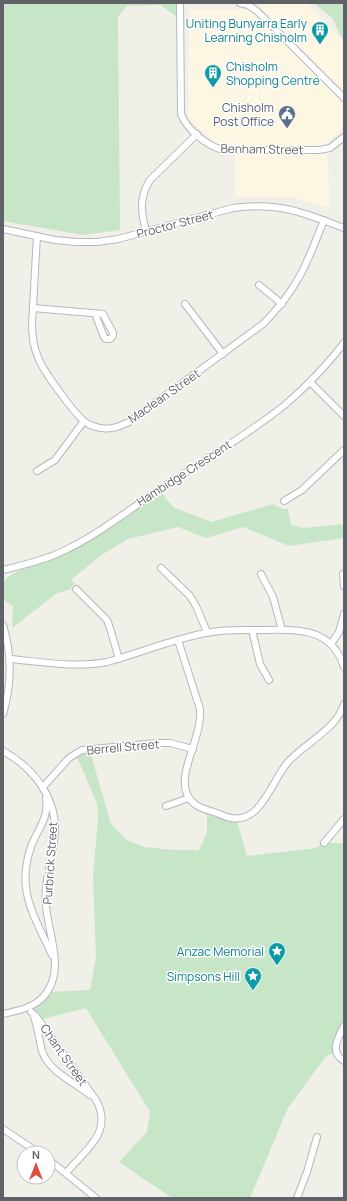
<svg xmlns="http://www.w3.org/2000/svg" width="347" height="1201" font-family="Manrope,sans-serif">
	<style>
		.commercial { fill: #fcf6e2 }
		.green { fill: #c7e6c8 }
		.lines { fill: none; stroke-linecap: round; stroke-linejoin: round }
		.minor-casing { stroke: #b5b8bc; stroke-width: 8 }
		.minor { stroke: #fff; stroke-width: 6 }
		.labels { text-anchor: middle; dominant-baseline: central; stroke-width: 3; stroke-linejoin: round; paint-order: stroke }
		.culture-label { font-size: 12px; fill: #0d838f; stroke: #fff; text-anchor: end }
		.service-label { font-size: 12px; fill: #4e5e75; stroke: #fff; text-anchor: end }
		.street-label { font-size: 12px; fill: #5f6367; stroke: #fff }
	</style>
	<rect width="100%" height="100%" fill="#f0efe8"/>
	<!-- commercial -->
	<polygon class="commercial" points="264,3 307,3 344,42 344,126 327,144 330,208 291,197 235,197 235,155 213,142 188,118 189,9 239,10 261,6"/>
	<!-- green -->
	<g class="green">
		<polygon points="3,3 178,3 177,17 160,5 127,6 118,17 120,230 83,235 3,221"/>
		<polygon points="314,3 344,3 344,42 332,18"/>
		<path d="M162,493L173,507L211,522L273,504L283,509H288L291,525L303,528L344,524V538L289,546L243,527L206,538L178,527L128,539L100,556L71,580L75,583L69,590L57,593L12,628L13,606L4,600C3,593 1,584 6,579C18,567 39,566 54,559C92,541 127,516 162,493Z"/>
		<polygon points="89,748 111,824 127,840 144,847 174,850 199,850 207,832 207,810 236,818 247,856 316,848 324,843 344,843 344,1026 336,1053 327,1055 288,1108 250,1198 172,1198 119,1162 147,1132 150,1112 86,1008 39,1020 29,1008 47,992 90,990 96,957 93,876 98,819 97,803 75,753"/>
	</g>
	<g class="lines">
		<defs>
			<g id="minor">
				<path d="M180,3L181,114C187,130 208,147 224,150H319L330,148L344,137"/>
				<polyline points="240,3 248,5 257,11 344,98"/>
				<path d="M3,229L55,240L76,242H97L118,239L233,208C279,202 302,212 344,228"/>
				<path d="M146,231C141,213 139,197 150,180L197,134"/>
				<path d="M37,236L32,324C32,335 33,346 38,357C42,370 74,413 85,422C88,424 92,426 96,427C108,431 118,427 129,422L263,324C297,290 307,264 324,220"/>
				<polyline points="259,285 282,304"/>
				<polyline points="185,304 223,354"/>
				<polyline points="33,308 103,314 113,333 113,336 110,339 106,339 104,337 96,316 98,314"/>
				<polyline points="310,382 344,416"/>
				<polyline points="37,471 55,460 84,421"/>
				<polyline points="284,501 302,490 344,450"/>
				<polyline points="161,568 190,596 196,606 207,632"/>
				<path d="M3,570C23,565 42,561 61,552C99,535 133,506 168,484C207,458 249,434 286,404C307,386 327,365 344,343"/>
				<polyline points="261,574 273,597 282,630"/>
				<polyline points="343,574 344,586"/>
				<polyline points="76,589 107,620 110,628 119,659"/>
				<path d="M3,625C12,655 12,684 3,714"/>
				<polyline points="252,630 260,664 269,680"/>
				<path d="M178,640L200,709C203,736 177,772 187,794C192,806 203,809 214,812C220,814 225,817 231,818C261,824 272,780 288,762C305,743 337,729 344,704"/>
				<polyline points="331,644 339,632 344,614"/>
				<path d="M10,659C43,662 75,668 107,662C140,653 173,639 206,633C223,629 241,630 258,630C294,630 331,625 344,667"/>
				<path d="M3,751C32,767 56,796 55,831C54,856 43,881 46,906C48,932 63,964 49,989C39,1007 21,1010 3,1014"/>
				<polyline points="43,787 69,758 82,750 156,743 170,743 193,749"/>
				<path d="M46,798C49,818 39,827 32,844C15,890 34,915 52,955"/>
				<polyline points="166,806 189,798"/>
				<polyline points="324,843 344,819"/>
				<path d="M31,1012L36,1016L96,1100C114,1132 85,1150 66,1173"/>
				<path d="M34,1017C38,1028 39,1039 42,1051C49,1072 74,1082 90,1095"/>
				<path d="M344,1026C338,1038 329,1052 344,1061"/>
				<polyline points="3,1129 39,1153"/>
				<polyline points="48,1159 96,1198"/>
				<polyline points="297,1198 307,1172 317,1137"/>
			</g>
		</defs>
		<!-- minor casing -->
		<use href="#minor" class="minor-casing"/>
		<!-- minor -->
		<use href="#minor" class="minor"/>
	</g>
	<!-- icons -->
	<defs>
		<symbol id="building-pin" viewBox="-11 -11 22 30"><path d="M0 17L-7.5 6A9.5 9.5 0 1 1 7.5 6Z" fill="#0f9aa8" stroke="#fff"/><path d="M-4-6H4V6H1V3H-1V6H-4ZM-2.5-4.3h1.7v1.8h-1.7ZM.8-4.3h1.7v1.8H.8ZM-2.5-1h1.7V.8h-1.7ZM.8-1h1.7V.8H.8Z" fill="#fff"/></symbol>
		<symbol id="civic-pin" viewBox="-11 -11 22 30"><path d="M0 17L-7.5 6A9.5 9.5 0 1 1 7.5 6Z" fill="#5c6f8a" stroke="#fff"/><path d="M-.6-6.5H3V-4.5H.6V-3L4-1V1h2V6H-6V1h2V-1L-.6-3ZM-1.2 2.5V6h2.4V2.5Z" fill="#fff"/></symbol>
		<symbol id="sight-pin" viewBox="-11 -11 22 30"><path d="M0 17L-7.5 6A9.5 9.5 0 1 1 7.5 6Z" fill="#0f9aa8" stroke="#fff"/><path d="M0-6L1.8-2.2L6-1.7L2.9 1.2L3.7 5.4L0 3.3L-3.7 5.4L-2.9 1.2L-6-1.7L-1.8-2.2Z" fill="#fff"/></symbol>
	</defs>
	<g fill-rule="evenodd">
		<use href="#building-pin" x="310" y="20" width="20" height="27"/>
		<use href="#building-pin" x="203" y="63" width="20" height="27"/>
		<use href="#civic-pin" x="277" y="104" width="20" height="27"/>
		<use href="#sight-pin" x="267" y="941" width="20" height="27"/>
		<use href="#sight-pin" x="243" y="966" width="20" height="27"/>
	</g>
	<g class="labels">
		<!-- culture labels -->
		<g class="culture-label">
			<text x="307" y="23">Uniting Bunyarra Early<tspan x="307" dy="14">Learning Chisholm</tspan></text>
			<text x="226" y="66" text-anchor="start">Chisholm<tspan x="226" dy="14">Shopping Centre</tspan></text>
			<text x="264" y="951">Anzac Memorial</text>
			<text x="240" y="976">Simpsons Hill</text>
		</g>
		<!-- service labels -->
		<g class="service-label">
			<text x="274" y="107">Chisholm<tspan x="274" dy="14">Post Office</tspan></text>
		</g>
		<!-- street labels -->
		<g class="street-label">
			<text transform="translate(262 149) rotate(1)">Benham Street</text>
			<text transform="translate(175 224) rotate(-15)">Proctor Street</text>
			<text transform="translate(164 396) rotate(-35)">Maclean Street</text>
			<text transform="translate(184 473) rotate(-33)">Hambidge Crescent</text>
			<text transform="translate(123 747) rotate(-5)">Berrell Street</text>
			<text transform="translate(50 863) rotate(-86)">Purbrick Street</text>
			<text transform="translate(64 1055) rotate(55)">Chant Street</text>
		</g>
	</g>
	<!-- border -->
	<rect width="347" height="1201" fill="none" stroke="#5f6367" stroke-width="8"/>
	<!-- north arrow -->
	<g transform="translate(36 1165)"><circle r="19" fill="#ffffff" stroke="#bfc1c2"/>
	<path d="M0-3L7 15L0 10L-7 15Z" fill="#de4f41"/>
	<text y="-6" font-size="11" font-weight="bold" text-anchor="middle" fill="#5f6367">N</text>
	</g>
</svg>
